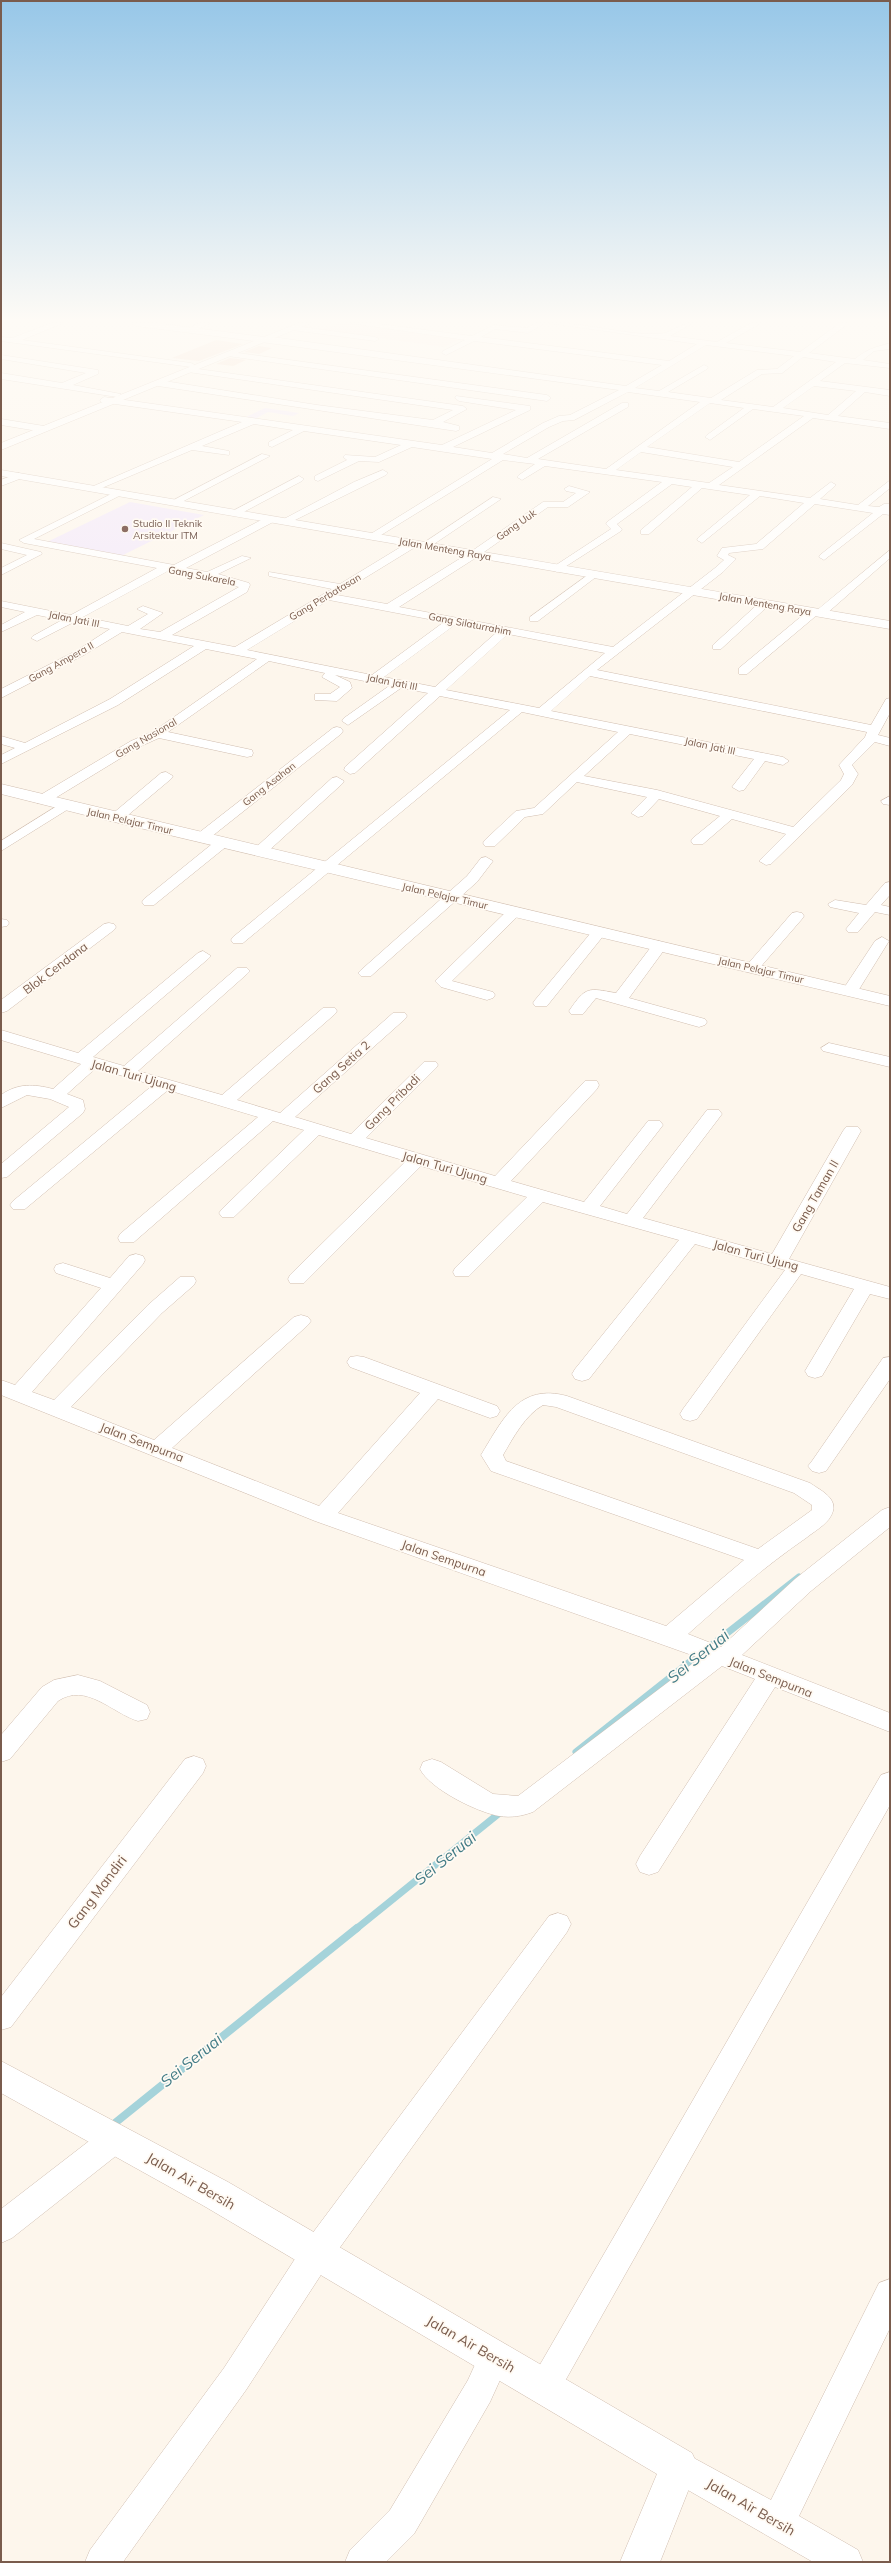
<svg xmlns="http://www.w3.org/2000/svg" width="891" height="2563" font-family="Mulish,sans-serif">
	<style>
		.commercial { fill: #fde8e0 }
		.education { fill: #f3e8fa }
		.lines { fill: none; stroke-linecap: round; stroke-linejoin: round }
		.stream-far1 { stroke: #a5d3da; stroke-width: 7 }
		.stream { stroke: #a5d3da; stroke-width: 8 }
		.building { fill: #f3d5c3 }
		.minor-casing { stroke: #d1beb0; stroke-width: 1 }
		.tertiary-casing { stroke: #d1beb0; stroke-width: 1 }
		.secondary-casing { stroke: #d6c0b0; stroke-width: 1 }
		.minor { fill: #fff; fill-rule: evenodd }
		.tertiary { fill: #fff; fill-rule: evenodd }
		.secondary { fill: #fff; fill-rule: evenodd }
		.education-dot { fill: #8d6e63; stroke: #fffaf3; stroke-width: 1.5 }
		.labels { text-anchor: middle; dominant-baseline: central; stroke-width: 3.5; stroke-linejoin: round; paint-order: stroke }
		.far-education-label { font-size: 10px; fill: #785e54; stroke: #fffaf3; text-anchor: start }
		.far-street-label { font-size: 10px; fill: #7a5c4d; stroke: #fffaf3 }
		.street-label { font-size: 12px; fill: #7a5c4d; stroke: #fffaf3 }
		.near-street-label { font-size: 14px; fill: #7a5c4d; stroke: #fffaf3 }
		.near-water-label { font-size: 16px; font-style: italic; fill: #437c86; stroke: #fffaf3 }
	</style>
	<rect width="100%" height="100%" fill="#fdf6ec"/>
	<!-- commercial -->
	<polygon class="commercial" points="338,323 349,323 463,338 444,347 321,330"/>
	<!-- education -->
	<g class="education">
		<polygon points="265,408 299,413 293,416 268,412 253,420 242,419"/>
		<polygon points="130,502 204,515 119,557 47,542"/>
	</g>
	<g class="lines">
		<!-- stream-far1 -->
		<g class="stream-far1">
			<polyline points="708,1648 799,1577"/>
			<polyline points="576,1752 701,1653"/>
			<polyline points="356,1929 502,1811"/>
		</g>
		<!-- stream -->
		<polyline class="stream" points="110,2127 357,1928"/>
	</g>
	<!-- building -->
	<g class="building">
		<polygon points="216,340 243,344 199,361 172,358"/>
		<polygon points="259,346 272,348 259,354 244,352"/>
		<polygon points="230,358 246,360 233,366 216,364"/>
	</g>
	<g class="lines">
		<defs>
			<g id="minor">
				<polygon points="52,323 63,323 22,340 191,363 195,365 191,367 1,341 1,337 12,338"/>
				<polygon points="199,323 210,323 197,330 190,328"/>
				<path d="M350,323H371L472,336L494,325L527,328L536,323H545L528,333L495,329L481,337L669,361L697,344L548,323C585,322 622,335 658,334C670,334 680,323 693,323L670,336L717,342L751,323H761L726,343L800,352L840,323H849L809,353L855,359C869,348 874,348 890,343V349L874,351L863,360L890,364V368L845,363L820,381L890,390V396L865,392L838,416L890,423V429L813,418L719,485L810,498L831,482L836,485L820,499L858,505L889,481L890,488L868,506L879,507L884,504H890V515L883,514L824,560L819,557L820,555L873,513L815,504L763,549L729,553L728,555L736,559L723,572L597,670L871,725L886,699L890,698V713L878,735L890,738V746L875,742L852,765L858,774L852,785L771,864L766,865L759,861L786,834L732,819L703,844H693L691,841L693,838L720,816L659,799L643,816L638,817L631,813L647,797L577,782L543,814L525,817L495,846H485L483,843L485,840L516,811L534,808L618,732L522,712L243,943H233L231,940L233,937L510,710L440,696L355,773L350,774L344,770L345,767L428,693L401,688L348,725L342,721L344,718L389,686L335,675L350,682L352,688L337,701L315,700V694H330L340,687L322,677L325,673L269,661L168,732L252,750L253,753L252,756L247,757L159,738L139,747L47,803H37L35,800L37,797L131,741L154,731L257,659L206,649L118,705L1,764V755L15,748L1,744V736L25,743L110,699L194,646L122,632L84,655L1,698V689L76,651L110,629L74,622L37,641L31,638L33,636L62,620L37,615L1,632V625L25,612L1,607V601L71,615L157,568L24,543L19,540L117,491L125,493L34,539L174,565L267,517H275V521L186,568L207,572L242,556L251,558L218,574L249,583L250,585L247,592L172,635L235,647L332,589L269,576V572L340,584L409,542H417V546L337,595L387,604L469,553L543,502H563L576,493L566,491L564,489L569,486L590,492L568,507H548L477,557L399,607L613,647L715,568L724,560L717,556L722,548L756,544L804,503L760,496L702,543L697,540L698,538L750,495L702,488L649,534H641V530L692,487L672,484L617,524L622,529L621,531L557,572L552,569L553,567L611,529L606,524L607,522L662,482L545,466L522,480L517,477L519,475L535,464L503,460L373,540L368,537L369,535L492,459L412,447L379,462L359,461L318,481L315,480V476L347,460L343,457L345,455L375,457L401,445L304,431L272,447L269,446V442L293,430L254,424L202,446L229,451V455L192,450L97,490L89,488L242,422L101,402L100,400L104,397L442,445L516,410L459,401L455,398L456,396L530,406V410L453,447L492,453L543,423L559,416L570,415L619,390L261,342V338L272,337L626,386L662,365L474,341L446,355L442,353L443,351L465,340ZM706,345L794,356L777,369L757,370L711,398L668,392L707,369L708,367L704,365L659,391L635,388ZM803,357L836,362L773,407L721,400L762,374L782,373ZM814,386L856,391L828,415L783,408ZM628,392L700,402L606,469L538,459L628,407V403H622L527,458L503,454L549,427L563,421L574,420ZM710,403L744,408L707,435L705,437L710,440L753,409L804,416L739,462L647,447ZM641,452L733,467L709,483L616,470ZM168,571L239,587L160,632L140,629L163,613L143,606L137,609L148,614L128,626L83,617ZM329,600L444,622L372,675L247,650ZM456,624L497,632L435,687L384,677ZM508,634L605,653L539,708L446,690ZM590,676L867,732L865,737L839,765L844,774L841,780L793,827L657,790L584,776L630,734L754,759L732,787L739,791L744,790L765,761L783,765L789,761L783,757L551,711Z"/>
				<polygon points="295,326 375,337 379,339 375,341 292,330 291,328"/>
				<polygon points="231,352 547,395 551,398 547,401 228,356 227,354"/>
				<polygon points="1,355 98,370 98,374 73,385 121,394 117,397 1,379 1,373 62,383 86,373 1,359"/>
				<polygon points="191,368 463,406 467,409 443,422 459,426 459,430 456,431 158,386 154,383 158,380 317,405 433,420 453,410 188,372 187,370"/>
				<polygon points="1,419 44,426 48,429 44,432 1,425"/>
				<polygon points="262,454 270,456 178,504 170,502"/>
				<polygon points="383,470 388,473 386,475 289,523 280,521 354,482"/>
				<polygon points="19,473 24,476 22,478 1,486 1,480"/>
				<polygon points="299,476 304,479 302,481 238,515 229,513"/>
				<polygon points="493,497 501,499 428,548 419,546"/>
				<polygon points="1,543 41,552 42,554 1,575 1,568 27,555 1,549"/>
				<polygon points="890,550 890,558 825,615 817,615 747,674 739,674 739,668 809,610 817,610"/>
				<polygon points="592,572 597,575 596,577 538,621 530,621 530,617"/>
				<polygon points="764,601 768,602 768,606 721,649 713,649 713,645 760,602"/>
				<polygon points="337,727 341,728 343,731 341,734 206,841 196,841 194,838 196,835 333,728"/>
				<polygon points="166,772 173,776 171,779 121,821 111,821 109,818 111,815 161,773"/>
				<polygon points="337,777 344,781 342,784 264,855 254,855 252,852 254,849 332,778"/>
				<polygon points="890,796 890,805 883,804 881,801"/>
				<polygon points="65,801 70,802 72,805 70,808 1,851 1,841"/>
				<polygon points="222,839 227,840 229,843 227,846 154,905 144,905 142,902 144,899 217,840"/>
				<polygon points="486,857 493,861 477,882 371,976 361,976 358,973 361,970 467,876 481,858"/>
				<polygon points="890,882 890,895 881,905 890,907 890,915 875,912 858,932 848,932 846,929 859,913 830,907 828,904 835,900 866,905 885,883"/>
				<polygon points="514,908 519,909 521,912 519,915 452,981 493,992 495,995 493,998 487,1000 441,987 435,981 438,978 509,909"/>
				<polygon points="797,912 802,913 804,916 802,919 757,971 747,971 744,968 747,965 792,913"/>
				<polygon points="1,919 7,920 9,923 7,926 1,927"/>
				<polygon points="109,923 114,924 116,927 114,930 7,1011 1,1013 1,1000 104,924"/>
				<polygon points="599,928 606,932 604,935 547,1006 535,1006 533,1003 535,1000 594,929"/>
				<polygon points="882,937 889,941 858,991 856,994 844,994 842,991 875,941"/>
				<path d="M659,941L667,946L629,998L705,1019L707,1022L705,1025L699,1027L596,998L583,1014H571L569,1011C586,986 588,988 616,993L654,943Z"/>
				<path d="M203,951L211,956L208,959L93,1057L124,1066L237,968H247L250,971L247,974L138,1071L222,1095L323,1008H335L337,1011L335,1014L237,1100L280,1113L393,1013H405L407,1016L405,1019L295,1117L351,1134L424,1062H436L438,1065L436,1068L366,1138L495,1176L585,1081H597L599,1085L597,1089L511,1181L584,1202L648,1121H660L663,1125L660,1129L600,1206L627,1214L707,1110H719L722,1114L719,1118L643,1218L772,1254L843,1131L846,1127H858L861,1131L789,1259L890,1287V1299L870,1294L822,1376L815,1378L808,1376L805,1371L854,1289L801,1274L697,1419L690,1421L683,1419L680,1414L683,1409L785,1270L695,1244L589,1379L582,1381L575,1379L572,1374L575,1369L679,1240L543,1202L469,1276H455L453,1272L455,1268L527,1197L421,1166L304,1283H290L288,1279L290,1275L406,1161L319,1135L234,1217H222L219,1213L222,1209L304,1130L273,1121L134,1242H120L118,1238L120,1234L258,1117L168,1090L25,1209H13L10,1205L13,1201L153,1085L96,1068L67,1094L83,1100L85,1109L83,1113L7,1177L1,1178V1164L69,1107L50,1099L27,1095L1,1108V1095C18,1083 34,1084 53,1089L81,1064L1,1040V1030L78,1053L198,953Z"/>
				<polygon points="829,1043 890,1057 890,1067 823,1051 821,1048"/>
				<path d="M136,1254L143,1256L145,1260L143,1264L32,1392L54,1400L148,1305L180,1277H194L196,1281L194,1285L162,1313L71,1407L154,1440L294,1317L301,1315L308,1317L311,1321L308,1325L172,1448L319,1506L420,1393L350,1367L347,1362L350,1357L357,1356L364,1357L497,1406L500,1411L497,1416L490,1418L438,1399L338,1513L666,1626L744,1560L491,1471L481,1455C503,1419 519,1383 567,1396L810,1483C818,1489 837,1497 833,1511C830,1523 816,1530 806,1538C764,1567 726,1600 688,1634L721,1647L795,1579L882,1510L890,1507V1527L811,1591L742,1655L890,1713V1732L775,1687L658,1872L649,1875L640,1872L636,1864L640,1856L755,1679L722,1666L533,1812C522,1816 511,1818 499,1816C477,1812 430,1789 420,1769L423,1762L432,1759L441,1762L493,1794L518,1796L700,1658L315,1521L1,1395V1380L15,1385L101,1288L56,1273L54,1269L56,1265L63,1263L110,1278L129,1256ZM543,1405L556,1407L794,1493L812,1505V1510L758,1549L506,1461L503,1455C513,1438 525,1415 543,1405Z"/>
				<polygon points="890,1357 890,1379 826,1471 819,1473 812,1471 808,1466 812,1461 883,1358"/>
				<path d="M78,1675L100,1681L147,1705L150,1712L147,1719L138,1721C112,1713 86,1682 58,1701L10,1759L1,1762V1735L42,1687L54,1680Z"/>
				<polygon points="194,1756 203,1759 206,1766 203,1773 11,2027 1,2030 1,1997 185,1759"/>
				<polygon points="890,1772 890,1805 556,2397 545,2402 534,2397 529,2386 534,2375 881,1775"/>
				<polygon points="558,1913 567,1916 571,1924 567,1932 328,2264 246,2390 123,2562 85,2562 90,2550 224,2368 306,2242 549,1916"/>
				<polygon points="116,2124 126,2128 131,2138 126,2148 12,2238 1,2243 1,2209 106,2128"/>
				<polygon points="890,2279 890,2328 799,2516 858,2550 863,2562 813,2562 667,2478 663,2466 667,2454 679,2450 771,2500 879,2283"/>
				<polygon points="494,2342 505,2347 510,2358 490,2402 414,2534 386,2562 345,2562 350,2550 390,2510 468,2380 483,2347"/>
			</g>
			<g id="tertiary">
				<polygon points="1,470 890,621 890,629 1,476"/>
				<polygon points="1,784 890,996 890,1006 89,816 1,794"/>
				<polygon points="1,2061 228,2182 692,2453 698,2466 660,2562 620,2562 657,2474 204,2206 1,2093"/>
			</g>
			<polygon id="secondary" points="132,323 156,323 264,337 299,323 311,323 1,450 1,443 254,341 136,326"/>
		</defs>
		<!-- minor casing -->
		<use href="#minor" class="minor-casing"/>
		<!-- tertiary casing -->
		<use href="#tertiary" class="tertiary-casing"/>
		<!-- secondary casing -->
		<use href="#secondary" class="secondary-casing"/>
		<!-- minor -->
		<use href="#minor" class="minor"/>
		<!-- tertiary -->
		<use href="#tertiary" class="tertiary"/>
		<!-- secondary -->
		<use href="#secondary" class="secondary"/>
	</g>
	<!-- sky -->
	<linearGradient id="sky" x2="0" y2="1"><stop stop-color="#97c7e8"/><stop offset="0.47" stop-color="#fefbf6"/><stop offset="1" stop-color="#fefbf6" stop-opacity="0"/></linearGradient>
	<rect width="891" height="682" fill="url(#sky)"/>
	<!-- markers -->
	<circle class="education-dot" cx="125" cy="529" r="4"/>
	<g class="labels">
		<!-- far-education labels -->
		<g class="far-education-label">
			<text x="133" y="523">Studio II Teknik<tspan x="133" dy="12">Arsitektur ITM</tspan></text>
		</g>
		<!-- far-street labels -->
		<g class="far-street-label">
			<text transform="translate(516 525) rotate(-35)">Gang Uuk</text>
			<text transform="translate(445 549) rotate(10)">Jalan Menteng Raya</text>
			<text transform="translate(202 576) rotate(11)">Gang Sukarela</text>
			<text transform="translate(325 597) rotate(-31)">Gang Perbatasan</text>
			<text transform="translate(765 604) rotate(10)">Jalan Menteng Raya</text>
			<text transform="translate(74 619) rotate(11)">Jalan Jati III</text>
			<text transform="translate(470 624) rotate(11)">Gang Silaturrahim</text>
			<text transform="translate(61 662) rotate(-29)">Gang Ampera II</text>
			<text transform="translate(392 682) rotate(11)">Jalan Jati III</text>
			<text transform="translate(146 738) rotate(-30)">Gang Nasional</text>
			<text transform="translate(710 746) rotate(12)">Jalan Jati III</text>
			<text transform="translate(269 784) rotate(-38)">Gang Asahan</text>
			<text transform="translate(130 821) rotate(13)">Jalan Pelajar Timur</text>
			<text transform="translate(445 896) rotate(13)">Jalan Pelajar Timur</text>
			<text transform="translate(761 970) rotate(13)">Jalan Pelajar Timur</text>
		</g>
		<!-- street labels -->
		<g class="street-label">
			<text transform="translate(55 968) rotate(-37)">Blok Cendana</text>
			<text transform="translate(341 1067) rotate(-42)">Gang Setia 2</text>
			<text transform="translate(134 1075) rotate(16)">Jalan Turi Ujung</text>
			<text transform="translate(392 1102) rotate(-45)">Gang Pribadi</text>
			<text transform="translate(445 1167) rotate(16)">Jalan Turi Ujung</text>
			<text transform="translate(815 1196) rotate(-60)">Gang Taman II</text>
			<text transform="translate(756 1255) rotate(15)">Jalan Turi Ujung</text>
			<text transform="translate(142 1442) rotate(21)">Jalan Sempurna</text>
			<text transform="translate(444 1558) rotate(19)">Jalan Sempurna</text>
			<text transform="translate(771 1677) rotate(22)">Jalan Sempurna</text>
		</g>
		<!-- near-street labels -->
		<g class="near-street-label">
			<text transform="translate(97 1892) rotate(-53)">Gang Mandiri</text>
			<text transform="translate(191 2181) rotate(30)">Jalan Air Bersih</text>
			<text transform="translate(471 2344) rotate(30)">Jalan Air Bersih</text>
			<text transform="translate(751 2507) rotate(30)">Jalan Air Bersih</text>
		</g>
		<!-- near-water labels -->
		<g class="near-water-label">
			<text transform="translate(698 1656) rotate(-39)">Sei Seruai</text>
			<text transform="translate(445 1858) rotate(-39)">Sei Seruai</text>
			<text transform="translate(191 2060) rotate(-39)">Sei Seruai</text>
		</g>
	</g>
	<!-- border -->
	<rect width="891" height="2563" fill="none" stroke="#7a5c4d" stroke-width="4"/>
</svg>
